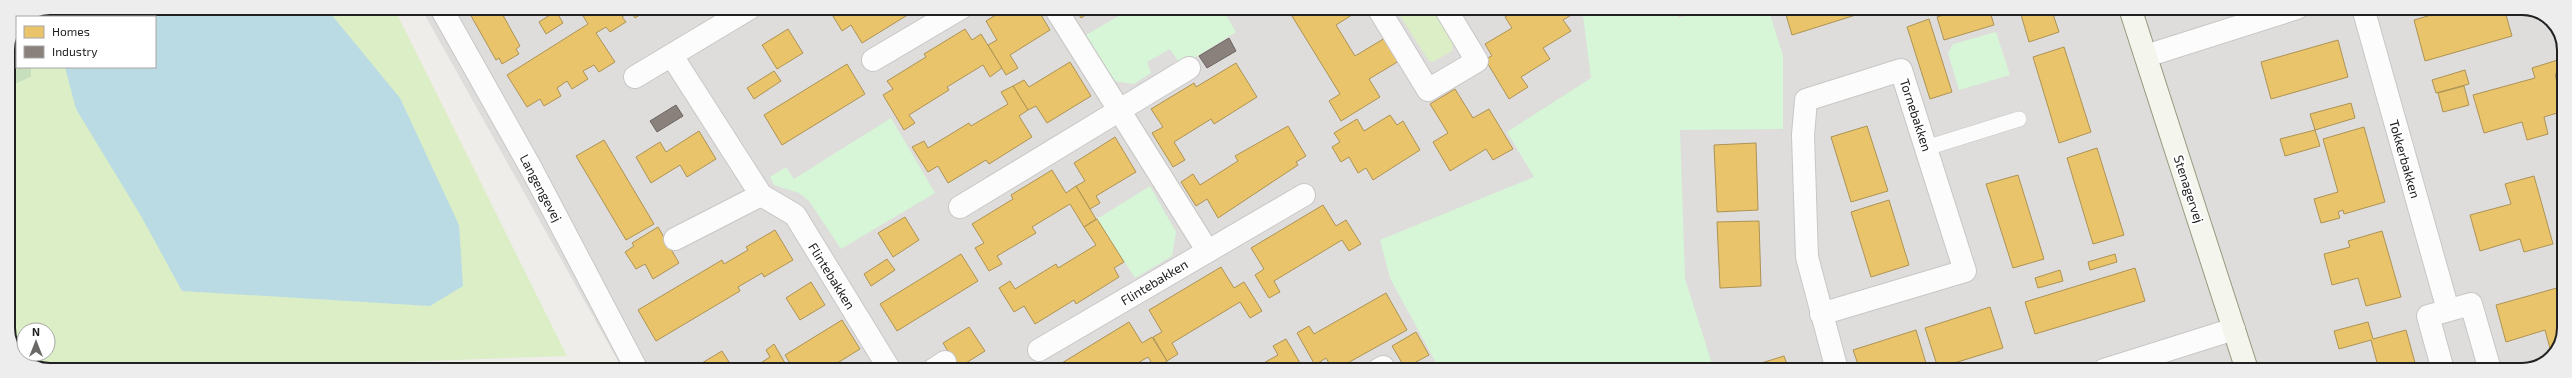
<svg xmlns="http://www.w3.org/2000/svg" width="2572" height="378" font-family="'Exo 2',sans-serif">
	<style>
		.residential { fill: #dedddb }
		.grass { fill: #dbeec6; fill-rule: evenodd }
		.forest { fill: #c8dfbd }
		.park { fill: #d6f6d7 }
		.water { fill: #badbe4 }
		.homes { fill: #e9c46a; stroke: #ad9354 }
		.industry { fill: #8a817c; stroke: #6a6461 }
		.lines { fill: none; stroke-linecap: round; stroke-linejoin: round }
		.lane-casing { stroke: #c8c7c6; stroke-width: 16 }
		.street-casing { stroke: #c8c7c6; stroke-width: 24 }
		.secondary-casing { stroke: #989a80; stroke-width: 24 }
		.lane { stroke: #fdfcfc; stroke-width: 15 }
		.street { stroke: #fdfcfc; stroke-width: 22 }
		.secondary { stroke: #f4f5ec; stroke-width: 22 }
		.labels { text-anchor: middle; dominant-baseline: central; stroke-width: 4; stroke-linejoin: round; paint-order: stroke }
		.street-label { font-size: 13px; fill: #212121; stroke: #fff }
		.rim { fill: none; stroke: #212121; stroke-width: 2 }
	</style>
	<rect width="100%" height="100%" fill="#efedea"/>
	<!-- residential -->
	<polygon class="residential" points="421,8 2527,8 2552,20 2564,45 2564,333 2550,359 2522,370 623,370"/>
	<!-- grass -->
	<g class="grass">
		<path d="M50,8H394L567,356L167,370H45L20,358L8,333V87L31,77V67H155V17H30ZM24,330H48V354H24Z"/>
		<polygon points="1395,8 1434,8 1453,41 1452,51 1433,62 1429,61"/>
	</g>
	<!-- forest -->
	<polygon class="forest" points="17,28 17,67 31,67 31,77 8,87 8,50"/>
	<!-- park -->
	<g class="park">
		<polygon points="1132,8 1222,8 1236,32 1181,66 1170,49 1147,62 1151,73 1134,84 1114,81 1086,35"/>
		<polygon points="1582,8 1675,8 1679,18 1710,8 1768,8 1783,56 1783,129 1680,130 1685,279 1714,370 1440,370 1390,278 1380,240 1534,177 1507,132 1591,78"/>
		<polygon points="1996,32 2010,75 1959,90 1948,53 1953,44"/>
		<polygon points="891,118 935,193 841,249 809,201 799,193 774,185 770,177 786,167 794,179"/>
		<polygon points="1150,186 1176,232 1172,256 1135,278 1097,219"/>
	</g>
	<!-- water -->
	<polygon class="water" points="58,8 326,8 400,98 459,225 463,286 430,306 182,291 141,216 76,109 65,67 155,67 155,17 55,17"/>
	<!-- homes -->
	<g class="homes">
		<polygon points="481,8 499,8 520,46 516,49 519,54 502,64 499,58 496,60 470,14"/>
		<polygon points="578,8 650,8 635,18 631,11 622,17 626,22 610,32 606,27 596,33 615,62 599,72 594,65 583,71 588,79 572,89 567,81 557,88 561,96 544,106 540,99 527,107 507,75 588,24"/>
		<polygon points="828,8 919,8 862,43 851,25 842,31"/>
		<polygon points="1007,8 1037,8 1050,30 1010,55 1018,68 1006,75 988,45 997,40 986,21"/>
		<polygon points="1075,8 1092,8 1093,10 1081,18"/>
		<polygon points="1287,8 1363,8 1336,25 1355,56 1385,38 1399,61 1369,79 1380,97 1341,121 1329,101 1340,94"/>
		<polygon points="1520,8 1570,8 1573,14 1563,20 1571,31 1543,48 1550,59 1521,77 1528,87 1509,99 1485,59 1492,56 1485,44 1512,28 1505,17"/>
		<polygon points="1784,8 1878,8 1792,35"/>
		<polygon points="1965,8 1989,8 1994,25 1944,40 1937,17"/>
		<polygon points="2019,8 2051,8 2059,32 2029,42"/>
		<polygon points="2455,8 2504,8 2512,36 2425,61 2414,20"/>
		<polygon points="556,11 563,23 546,34 539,22"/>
		<polygon points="1929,19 1952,92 1930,99 1907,27"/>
		<polygon points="788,29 803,53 777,69 762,45"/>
		<polygon points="965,29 972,40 981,34 1002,68 990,77 983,65 947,87 949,90 909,115 915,123 904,130 883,95 893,89 887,81 926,57 924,54"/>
		<polygon points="2338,40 2348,77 2271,99 2261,62"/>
		<polygon points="2064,47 2091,132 2059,143 2033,57"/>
		<polygon points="2564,58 2564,72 2555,74 2564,111 2544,117 2548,134 2527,140 2522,122 2484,133 2473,95 2535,78 2532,68"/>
		<polygon points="1070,62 1091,96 1047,123 1036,106 1028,110 1013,86 1024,80 1029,87"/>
		<polygon points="1236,63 1257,97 1214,124 1211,119 1174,142 1185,160 1173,167 1152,133 1163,127 1151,109 1194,83 1196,87"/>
		<polygon points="847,64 865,94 782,145 764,115"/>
		<polygon points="2465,70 2469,84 2436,93 2432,80"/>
		<polygon points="774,71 781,81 754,99 747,88"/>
		<polygon points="1013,86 1028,110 1019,116 1032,137 989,164 986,160 948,183 938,166 928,172 912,147 924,141 928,148 969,123 971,126 1008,104 1001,92"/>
		<polygon points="2464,86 2469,105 2443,112 2438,93"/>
		<polygon points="1455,89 1473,118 1489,109 1513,149 1493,160 1486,149 1450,171 1433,142 1448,133 1430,104"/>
		<polygon points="2351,103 2355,118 2315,130 2310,114"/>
		<polygon points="1390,115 1397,125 1403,121 1420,150 1373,180 1366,168 1358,173 1349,157 1341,162 1332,147 1340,142 1334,133 1357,119 1364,131"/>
		<polygon points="1288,126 1306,156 1296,162 1298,165 1218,218 1207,199 1196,206 1181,182 1193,174 1200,185 1238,161 1235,156"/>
		<polygon points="1867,126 1888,191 1851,202 1831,137"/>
		<polygon points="2364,127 2385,202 2344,214 2343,210 2338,212 2340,218 2321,223 2314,199 2338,192 2323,139"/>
		<polygon points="2315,130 2320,146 2285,156 2280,139"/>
		<polygon points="699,131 716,159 687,177 680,165 651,183 636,157 660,142 666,152"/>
		<polygon points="1115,137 1136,172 1096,196 1100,203 1090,209 1076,186 1085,181 1074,163"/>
		<polygon points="604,140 654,224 626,240 576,156"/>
		<polygon points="1756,143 1758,210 1717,212 1714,145"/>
		<polygon points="2097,148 2124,235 2093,244 2067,158"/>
		<polygon points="1052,170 1066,193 1076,186 1096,219 1084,227 1070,204 1032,227 1036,233 997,256 1002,264 989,271 975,248 984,243 972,224 1013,199 1011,195"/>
		<polygon points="2018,175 2044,259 2013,268 1986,184"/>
		<polygon points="2534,176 2553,244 2524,252 2520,239 2480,251 2470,215 2511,204 2505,184"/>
		<polygon points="1889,200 1909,265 1871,277 1851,212"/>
		<polygon points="1323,205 1336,226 1346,220 1361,244 1349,251 1342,240 1274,281 1280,292 1269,298 1255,275 1264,269 1251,248"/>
		<polygon points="905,217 919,240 893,257 878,233"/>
		<polygon points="1097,219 1124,262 1114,268 1119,277 1076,304 1074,300 1035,324 1024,306 1014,312 999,288 1010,281 1015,289 1056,264 1058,268 1096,245 1084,227"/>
		<polygon points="1759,221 1761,286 1720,288 1717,222"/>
		<polygon points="658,227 679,263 653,279 645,264 636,269 625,252 634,246 632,243"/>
		<polygon points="775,230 793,260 764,277 762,273 738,287 740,291 656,341 638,310 722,260 724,264 748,250 746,247"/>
		<polygon points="2382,231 2401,297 2366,306 2358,278 2332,285 2324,254 2350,247 2348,241"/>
		<polygon points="961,254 978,281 897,331 880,304"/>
		<polygon points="2115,254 2117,262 2090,270 2088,262"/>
		<polygon points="887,259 895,270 871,286 864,274"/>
		<polygon points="1221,267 1234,288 1244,282 1262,311 1250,318 1240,302 1172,343 1178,354 1167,361 1153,337 1162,332 1149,310"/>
		<polygon points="2135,268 2145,301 2035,334 2025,302"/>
		<polygon points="2060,270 2063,281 2038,288 2035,278"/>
		<polygon points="811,282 825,305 800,320 786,298"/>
		<polygon points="2564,286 2564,333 2555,351 2551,352 2545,330 2506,342 2496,305"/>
		<polygon points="1386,293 1407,330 1335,370 1333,370 1326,358 1315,365 1297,333 1309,326 1314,334"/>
		<polygon points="1990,307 2003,348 1938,368 1925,328"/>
		<polygon points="842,320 860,349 826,370 794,370 785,355"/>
		<polygon points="1129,322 1142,343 1152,337 1167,361 1155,368 1148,357 1126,370 1059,370 1057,366"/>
		<polygon points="2368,322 2373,339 2406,330 2417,370 2379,370 2371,340 2339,349 2334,331"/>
		<polygon points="969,327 985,351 958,368 943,343"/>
		<polygon points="1916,330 1928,370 1860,370 1853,350"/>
		<polygon points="1416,332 1429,355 1405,368 1392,346"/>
		<polygon points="1286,339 1300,363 1288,370 1251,370 1278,355 1273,346"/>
		<polygon points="774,344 789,370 758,370 756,366 770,357 766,350"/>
		<polygon points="722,351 734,370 692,370 692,369"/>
		<polygon points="1784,356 1789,370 1745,370 1745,368"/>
	</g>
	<!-- industry -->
	<g class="industry">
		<polygon points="1229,38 1236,51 1207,68 1199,56"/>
		<polygon points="676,105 683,116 657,132 650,121"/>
	</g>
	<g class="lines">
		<defs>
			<polyline id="lane" points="1926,148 2019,119"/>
			<g id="street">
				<polyline points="441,8 532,170 637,370"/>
				<polyline points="1055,8 1207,250"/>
				<polyline points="1378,8 1428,90 1477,61 1445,8"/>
				<polyline points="2363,8 2448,310"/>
				<polyline points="672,56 761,195 795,215 890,370"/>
				<polyline points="2146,56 2297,8"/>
				<polyline points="873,60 961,8"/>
				<polyline points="635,77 750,8"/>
				<polyline points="960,207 1189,68"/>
				<polyline points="675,239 761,195"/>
				<polyline points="1821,314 1965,271 1901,70 1806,100 1803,135 1807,257 1837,370"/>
				<polyline points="1039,350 1304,195"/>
				<polyline points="933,370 945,362"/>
				<polyline points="1378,370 1383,367"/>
				<polyline points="2104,370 2234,329"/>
				<polyline points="2443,370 2428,316 2471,304 2490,370"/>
			</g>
			<polyline id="secondary" points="2130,8 2247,370"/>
		</defs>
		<!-- lane casing -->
		<use href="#lane" class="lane-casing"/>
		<!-- street casing -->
		<use href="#street" class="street-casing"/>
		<!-- secondary casing -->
		<use href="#secondary" class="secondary-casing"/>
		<!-- lane -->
		<use href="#lane" class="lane"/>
		<!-- street -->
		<use href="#street" class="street"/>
		<!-- secondary -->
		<use href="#secondary" class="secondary"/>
	</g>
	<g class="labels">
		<!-- street labels -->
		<g class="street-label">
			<text transform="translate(1916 115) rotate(72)">Tornebakken</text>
			<text transform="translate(2405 159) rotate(74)">Tokkerbakken</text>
			<text transform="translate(541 188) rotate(62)">Langengevej</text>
			<text transform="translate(2189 189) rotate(72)">Stenagervej</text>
			<text transform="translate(832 276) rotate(58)">Flintebakken</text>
			<text transform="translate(1154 282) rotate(-31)">Flintebakken</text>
		</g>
	</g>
	<!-- crop -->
	<path d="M0 0H2572V378H0ZM50 15H2522A35 35 0 0 1 2557 50V328A35 35 0 0 1 2522 363H50A35 35 0 0 1 15 328V50A35 35 0 0 1 50 15Z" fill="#ededed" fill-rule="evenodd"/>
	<path class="rim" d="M50 15H2522A35 35 0 0 1 2557 50V328A35 35 0 0 1 2522 363H50A35 35 0 0 1 15 328V50A35 35 0 0 1 50 15Z"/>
	<!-- legend -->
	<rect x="16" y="16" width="140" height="52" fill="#ffffff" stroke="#a6a6a6"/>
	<rect x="24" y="26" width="20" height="12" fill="#e9c46a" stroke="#a6a6a6"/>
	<text x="52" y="36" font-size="12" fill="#212121">Homes</text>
	<rect x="24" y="46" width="20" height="12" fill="#8a817c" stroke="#a6a6a6"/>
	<text x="52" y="56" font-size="12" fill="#212121">Industry</text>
	<!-- north arrow -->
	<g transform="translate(36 342)"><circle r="19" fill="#ffffff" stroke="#a6a6a6"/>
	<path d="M0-3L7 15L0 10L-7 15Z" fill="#696867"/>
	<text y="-6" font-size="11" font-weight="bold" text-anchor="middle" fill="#212121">N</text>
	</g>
</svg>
